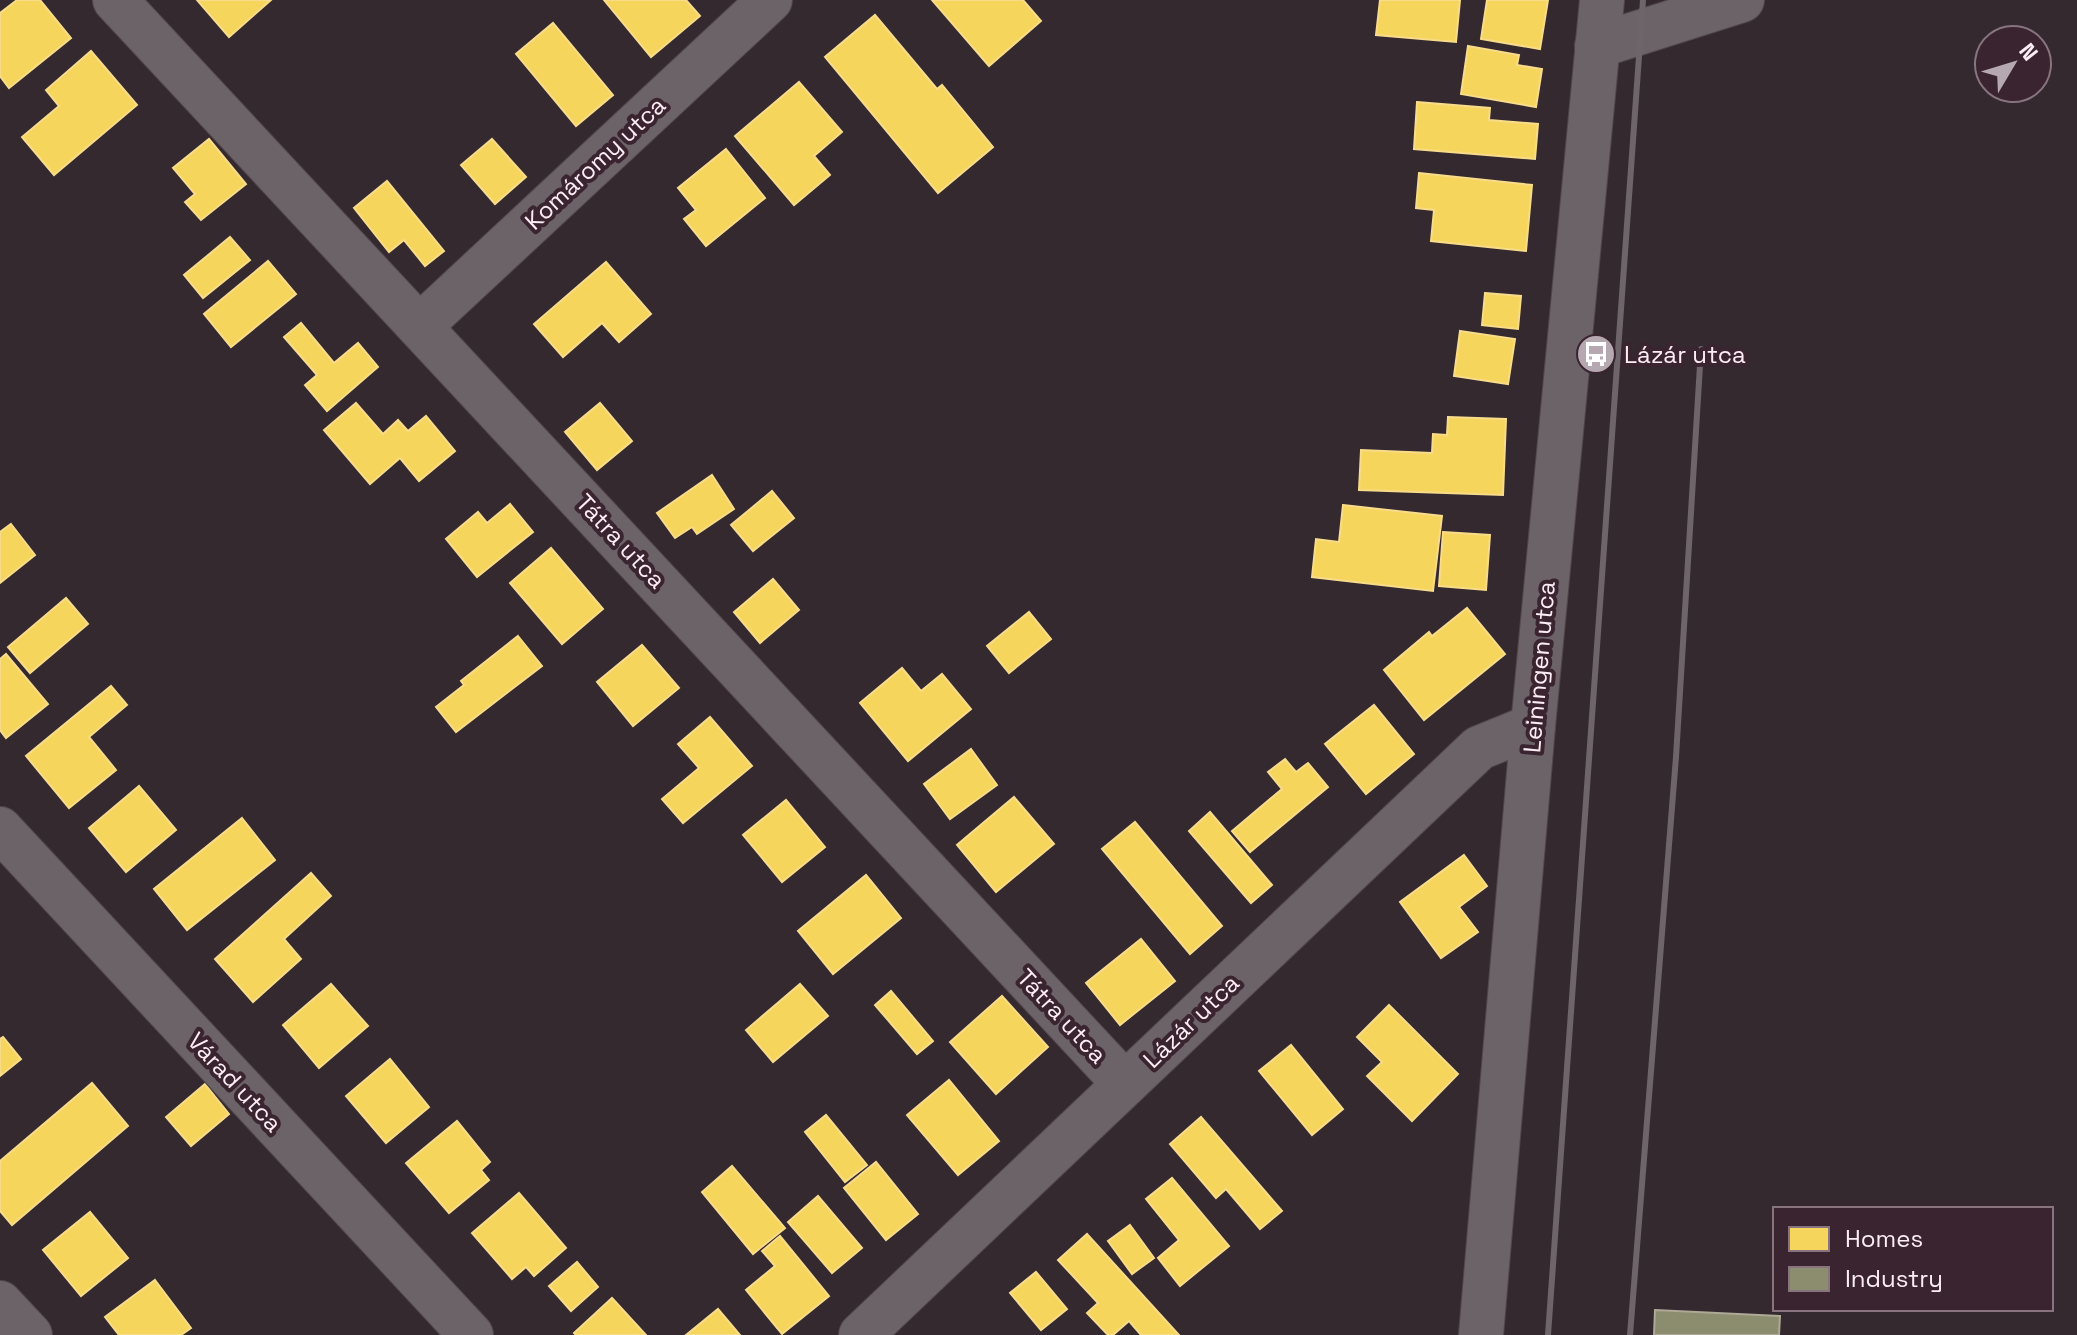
<svg xmlns="http://www.w3.org/2000/svg" width="2077" height="1335" font-family="'Space Grotesk',sans-serif">
	<style>
		.homes { fill: #f6d55c; stroke: #f8dc8a; stroke-width: 2 }
		.industry { fill: #8c8c6e; stroke: #aea996; stroke-width: 2 }
		.lines { fill: none; stroke-linecap: round; stroke-linejoin: round }
		.minor-casing { stroke: #51474c; stroke-width: 46 }
		.minor { stroke: #6c6368; stroke-width: 44 }
		.rail { stroke: #6e656a; stroke-width: 6 }
		.labels { text-anchor: middle; dominant-baseline: central; stroke-width: 8; stroke-linejoin: round; paint-order: stroke }
		.street-label { font-size: 24px; fill: #fcedf5; stroke: #392430 }
		.poi-label { font-size: 24px; fill: #fcedf5; stroke: #392430; text-anchor: start }
	</style>
	<rect width="100%" height="100%" fill="#34292f"/>
	<!-- homes -->
	<g class="homes">
		<polygon points="17,0 40,0 71,38 9,88 0,76 0,13"/>
		<polygon points="197,0 271,0 229,37"/>
		<polygon points="604,0 686,0 700,16 651,57"/>
		<polygon points="932,0 1023,0 1041,21 989,66"/>
		<polygon points="1380,0 1460,0 1456,42 1376,35"/>
		<polygon points="1487,0 1548,0 1540,49 1481,39"/>
		<polygon points="875,15 937,89 942,85 993,147 938,193 825,57"/>
		<polygon points="553,23 613,95 576,126 516,54"/>
		<polygon points="1468,46 1519,55 1517,65 1542,69 1536,107 1461,94"/>
		<polygon points="91,51 137,105 54,175 22,137 59,106 46,90"/>
		<polygon points="799,82 842,132 814,156 830,175 794,205 735,136"/>
		<polygon points="1417,102 1490,108 1489,120 1538,124 1535,159 1414,149"/>
		<polygon points="209,139 246,184 201,220 185,202 195,194 173,168"/>
		<polygon points="492,139 526,177 495,204 461,165"/>
		<polygon points="726,149 765,198 706,246 684,219 696,210 678,188"/>
		<polygon points="1419,173 1532,185 1526,251 1431,241 1434,210 1416,208"/>
		<polygon points="387,181 444,251 425,266 404,240 389,252 354,208"/>
		<polygon points="230,237 250,260 203,298 184,275"/>
		<polygon points="268,261 296,294 231,347 204,314"/>
		<polygon points="606,262 651,314 619,342 602,323 563,357 534,324"/>
		<polygon points="1485,293 1521,296 1518,329 1482,325"/>
		<polygon points="301,323 334,363 358,343 378,367 327,411 305,385 317,375 284,337"/>
		<polygon points="1460,331 1515,339 1508,384 1454,376"/>
		<polygon points="356,403 383,434 398,420 408,431 426,416 455,451 419,481 400,458 370,484 324,430"/>
		<polygon points="600,403 632,441 597,470 565,432"/>
		<polygon points="1448,417 1506,419 1503,495 1359,490 1361,450 1432,453 1433,434 1447,435"/>
		<polygon points="712,475 734,509 697,534 692,527 675,538 657,513"/>
		<polygon points="772,491 794,518 753,551 731,525"/>
		<polygon points="510,504 533,532 477,577 446,539 478,512 487,523"/>
		<polygon points="1343,505 1442,516 1433,591 1312,577 1316,539 1339,542"/>
		<polygon points="11,524 35,555 0,583 0,532"/>
		<polygon points="1443,532 1490,535 1486,590 1439,586"/>
		<polygon points="551,548 603,609 562,644 510,583"/>
		<polygon points="773,579 799,610 760,643 734,612"/>
		<polygon points="66,598 88,624 30,673 8,647"/>
		<polygon points="1467,608 1505,654 1424,720 1384,670 1429,632 1432,636"/>
		<polygon points="1029,612 1051,639 1009,673 987,646"/>
		<polygon points="518,636 542,666 456,732 436,707 464,685 461,681"/>
		<polygon points="642,645 679,688 633,726 597,682"/>
		<polygon points="6,654 48,704 6,738 0,730 0,659"/>
		<polygon points="902,668 921,691 942,674 971,709 908,761 860,703"/>
		<polygon points="111,686 127,705 89,737 116,770 69,808 26,756"/>
		<polygon points="1374,705 1414,754 1366,794 1325,744"/>
		<polygon points="710,717 752,766 683,823 662,799 699,768 678,744"/>
		<polygon points="971,749 997,785 950,819 924,784"/>
		<polygon points="1285,759 1296,772 1308,763 1328,787 1250,852 1232,831 1282,789 1268,772"/>
		<polygon points="139,786 176,830 126,872 89,828"/>
		<polygon points="1014,797 1054,844 996,892 957,845"/>
		<polygon points="786,800 825,847 782,882 743,835"/>
		<polygon points="1210,812 1272,885 1251,903 1189,831"/>
		<polygon points="242,818 275,860 187,930 154,889"/>
		<polygon points="1135,822 1222,926 1190,954 1102,849"/>
		<polygon points="1464,855 1487,886 1459,907 1478,932 1441,958 1400,902"/>
		<polygon points="311,873 331,896 284,939 301,959 253,1002 215,959"/>
		<polygon points="866,875 901,918 833,974 798,931"/>
		<polygon points="1141,939 1175,981 1120,1025 1086,983"/>
		<polygon points="331,984 368,1026 319,1068 283,1025"/>
		<polygon points="800,984 828,1016 773,1062 746,1030"/>
		<polygon points="891,991 933,1041 917,1054 875,1005"/>
		<polygon points="1002,996 1048,1047 996,1094 950,1042"/>
		<polygon points="1389,1005 1458,1074 1412,1121 1367,1076 1382,1062 1357,1037"/>
		<polygon points="3,1037 21,1059 0,1076 0,1039"/>
		<polygon points="1291,1045 1343,1109 1312,1135 1259,1071"/>
		<polygon points="390,1059 429,1107 386,1143 346,1096"/>
		<polygon points="949,1080 999,1141 958,1175 907,1115"/>
		<polygon points="92,1083 128,1126 12,1225 0,1211 0,1161"/>
		<polygon points="205,1084 229,1114 191,1146 166,1117"/>
		<polygon points="826,1115 867,1165 845,1182 805,1132"/>
		<polygon points="1201,1117 1282,1211 1260,1229 1226,1189 1216,1198 1170,1144"/>
		<polygon points="457,1121 490,1162 481,1170 489,1180 449,1213 406,1163"/>
		<polygon points="876,1162 918,1214 886,1240 844,1188"/>
		<polygon points="732,1166 785,1228 753,1254 702,1192"/>
		<polygon points="1172,1178 1229,1246 1180,1286 1158,1258 1179,1240 1146,1199"/>
		<polygon points="519,1193 566,1248 534,1276 526,1267 512,1279 472,1233"/>
		<polygon points="818,1196 862,1248 832,1273 788,1222"/>
		<polygon points="90,1212 128,1258 81,1296 43,1250"/>
		<polygon points="1130,1225 1154,1258 1132,1274 1108,1241"/>
		<polygon points="1087,1234 1179,1335 1141,1335 1129,1321 1113,1335 1108,1335 1087,1313 1098,1303 1058,1260"/>
		<polygon points="780,1236 829,1296 782,1334 746,1290 775,1266 762,1251"/>
		<polygon points="577,1262 598,1287 571,1311 549,1286"/>
		<polygon points="1036,1272 1067,1309 1041,1330 1010,1293"/>
		<polygon points="155,1280 191,1328 181,1335 119,1335 105,1317"/>
		<polygon points="612,1298 646,1335 576,1335 574,1333"/>
		<polygon points="718,1309 740,1335 686,1335"/>
	</g>
	<!-- industry -->
	<polygon class="industry" points="1655,1310 1780,1316 1779,1335 1654,1335"/>
	<g class="lines">
		<defs>
			<g id="minor">
				<polyline points="115,0 1125,1084"/>
				<polyline points="1597,46 1742,0"/>
				<polyline points="420,326 770,0"/>
				<polyline points="0,829 471,1335"/>
				<polyline points="0,1303 30,1335"/>
				<polyline points="861,1335 1479,748 1533,726"/>
				<polyline points="1481,1335 1533,726 1602,0"/>
			</g>
		</defs>
		<!-- minor casing -->
		<use href="#minor" class="minor-casing"/>
		<!-- minor -->
		<use href="#minor" class="minor"/>
		<!-- rail -->
		<g class="rail">
			<polyline points="1548,1335 1643,0"/>
			<polyline points="1630,1335 1676,757 1701,349"/>
		</g>
	</g>
	<!-- icons -->
	<defs>
		<symbol id="bus-disc" viewBox="-11 -11 22 22"><circle r="9.5" fill="#b6a8b0" stroke="#392430"/><path d="M-5-6H5V4H4V6H2V4H-2V6H-4V4H-5ZM-3.5-4V0h7V-4ZM-3.5 1.2v1.5H-2V1.2ZM2 1.2v1.5H3.5V1.2Z" fill="#fff"/></symbol>
	</defs>
	<g fill-rule="evenodd">
		<use href="#bus-disc" x="1574" y="332" width="44" height="44"/>
	</g>
	<g class="labels">
		<!-- street labels -->
		<g class="street-label">
			<text transform="translate(595 163) rotate(-43)">Komáromy utca</text>
			<text transform="translate(621 541) rotate(47)">Tátra utca</text>
			<text transform="translate(1539 667) rotate(-85)">Leiningen utca</text>
			<text transform="translate(1062 1016) rotate(47)">Tátra utca</text>
			<text transform="translate(1191 1021) rotate(-44)">Lázár utca</text>
			<text transform="translate(235 1082) rotate(47)">Várad utca</text>
		</g>
		<!-- poi labels -->
		<g class="poi-label">
			<text x="1624" y="354">Lázár utca</text>
		</g>
	</g>
	<!-- legend -->
	<rect x="1773" y="1207" width="280" height="104" fill="#392430" stroke="#87747f" stroke-width="2"/>
	<rect x="1789" y="1227" width="40" height="24" fill="#f6d55c" stroke="#87747f" stroke-width="2"/>
	<text x="1845" y="1247" font-size="24" fill="#fcedf5">Homes</text>
	<rect x="1789" y="1267" width="40" height="24" fill="#8c8c6e" stroke="#87747f" stroke-width="2"/>
	<text x="1845" y="1287" font-size="24" fill="#fcedf5">Industry</text>
	<!-- north arrow -->
	<g transform="translate(2013 64) rotate(52)"><circle r="38" fill="#392430" stroke="#87747f" stroke-width="2"/>
	<path d="M0-6L14 30L0 20L-14 30Z" fill="#b6a8b0"/>
	<text y="-12" font-size="22" font-weight="bold" text-anchor="middle" fill="#fcedf5">N</text>
	</g>
</svg>
